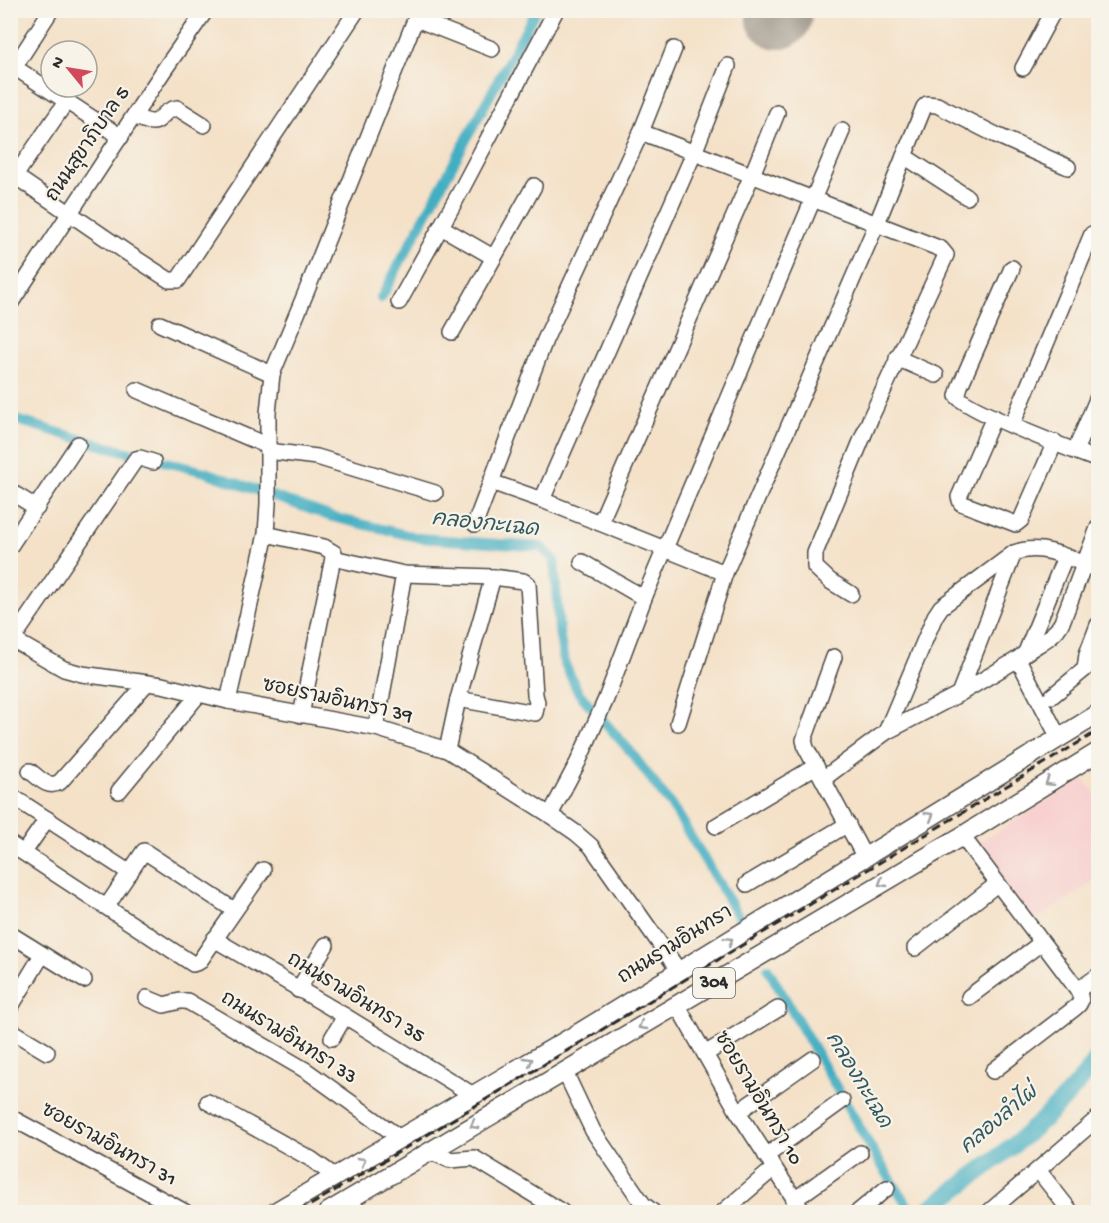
<svg xmlns="http://www.w3.org/2000/svg" width="1109" height="1223" font-family="'Gochi Hand','Playpen Sans Thai',sans-serif">
	<style>
		.built { fill: #f7d0cf }
		.lines { fill: none; stroke-linecap: round; stroke-linejoin: round }
		.canal { stroke: #43aec2; stroke-width: 10 }
		.river { stroke: #43aec2; stroke-width: 18 }
		.runway { stroke: #90867a; stroke-width: 66 }
		.minor-casing { stroke: #494643; stroke-width: 18 }
		.major-casing { stroke: #494643; stroke-width: 21 }
		.minor { stroke: #fff; stroke-width: 15 }
		.major { stroke: #fff; stroke-width: 18 }
		.rail { stroke: #2b2b2b; stroke-width: 3; stroke-dasharray: 9 4.5; stroke-linecap: butt }
		.oneway { stroke: #a0a0a0 }
		.labels { text-anchor: middle; dominant-baseline: central; stroke-width: 4.5; stroke-linejoin: round; paint-order: stroke }
		.shield { fill: #f7f3e8; stroke: #686764; stroke-width: 1.5 }
		.shield-label { font-size: 18px; font-weight: bold; fill: #2b2b2b }
		.street-label { font-size: 20px; fill: #2b2b2b; stroke: #f7f3e8 }
		.water-label { font-size: 21px; font-style: italic; fill: #335960; stroke: #f7f3e8 }
	</style>
	<rect width="100%" height="100%" fill="#f7f3e8"/>
	<filter id="ink" filterUnits="userSpaceOnUse"><feTurbulence type="fractalNoise" baseFrequency=".0167" numOctaves="2"/><feDisplacementMap in="SourceGraphic" scale="12" xChannelSelector="R" yChannelSelector="G"/><feConvolveMatrix kernelMatrix="1 2 1 2 8 2 1 2 1" color-interpolation-filters="sRGB"/></filter>
	<filter id="wash" filterUnits="userSpaceOnUse"><feTurbulence type="fractalNoise" baseFrequency=".008" numOctaves="4" result="noise"/><feDisplacementMap in="SourceGraphic" scale="24" xChannelSelector="R" yChannelSelector="G"/><feGaussianBlur stdDeviation="1.35" result="paint"/><feColorMatrix in="noise" values="0 0 0 0 0 0 0 0 0 0 0 0 0 0 0 0 0 1.4 0 .05"/><feComposite in="paint" operator="in"/></filter>
	<g filter="url(#wash)">
		<rect width="100%" height="100%" fill="#f4e1c8"/>
		<!-- built -->
		<polygon class="built" points="1083,779 1098,796 1098,879 1034,921 975,845"/>
		<g class="lines">
			<!-- canal -->
			<g class="canal">
				<polyline points="381,298 536,10"/>
				<polyline points="10,418 97,444 205,472 332,517 420,538 541,547 554,559 559,631 564,662 578,692 630,751 676,812 740,919"/>
				<polyline points="768,969 879,1161 912,1212"/>
			</g>
			<!-- river -->
			<path class="river" d="M925,1212C985,1168 1055,1119 1098,1058"/>
			<!-- runway -->
			<polyline class="runway" points="779,16 779,10"/>
		</g>
	</g>
	<g filter="url(#ink)">
		<g class="lines">
			<defs>
				<g id="minor">
					<polyline points="416,19 492,49"/>
					<polyline points="14,67 121,137"/>
					<polyline points="1023,68 1054,10"/>
					<polyline points="10,74 51,10"/>
					<path d="M134,116C167,132 154,112 177,108L204,125"/>
					<polyline points="641,132 941,249 946,255 871,417 815,553 815,567 830,581 851,594"/>
					<polyline points="904,156 967,197"/>
					<polyline points="10,170 15,176 129,254 169,280 178,280 357,10"/>
					<polyline points="15,176 66,102"/>
					<polyline points="441,227 493,257"/>
					<path d="M1012,268L960,386L957,396C968,411 1075,451 1098,460"/>
					<polyline points="399,302 459,194 556,10"/>
					<polyline points="10,304 164,70 206,10"/>
					<polyline points="160,324 272,374"/>
					<polyline points="452,332 534,186"/>
					<polyline points="897,358 936,375"/>
					<polyline points="137,390 268,446"/>
					<polyline points="994,417 959,497 961,503 1016,524 1021,520 1055,442"/>
					<polyline points="1012,425 1092,234"/>
					<polyline points="268,451 317,457 435,493"/>
					<polyline points="1075,451 1098,397"/>
					<polyline points="491,482 542,500 725,573"/>
					<polyline points="11,492 37,508"/>
					<polyline points="542,500 694,153 728,66"/>
					<polyline points="600,523 752,175 777,113"/>
					<polyline points="475,524 545,340 641,132 674,49"/>
					<polyline points="266,534 324,547 334,553 301,715"/>
					<polyline points="10,546 78,444"/>
					<polyline points="333,558 404,574 493,577 523,581 528,584 535,695 537,702 535,713 458,699"/>
					<polyline points="582,562 644,598"/>
					<polyline points="10,638 64,669 82,674 162,685 228,701 376,728 447,750 550,815 576,833 591,846 679,971"/>
					<polyline points="13,639 136,459 140,458 153,462"/>
					<polyline points="1026,652 1065,557"/>
					<polyline points="834,657 804,740 806,748 864,856"/>
					<polyline points="1018,659 1059,738"/>
					<polyline points="959,694 1014,553"/>
					<polyline points="1052,696 1085,669 1087,654 1098,625"/>
					<polyline points="228,701 266,534 268,504 268,413 272,374 309,285 419,10"/>
					<polyline points="678,723 725,573 877,223 924,107 927,104 937,105 996,135 1068,167"/>
					<polyline points="376,728 404,574"/>
					<path d="M886,732L935,616L941,607L1014,553C1042,542 1072,559 1098,570"/>
					<polyline points="447,750 458,699 493,577"/>
					<path d="M30,771C40,779 48,789 60,782L146,684"/>
					<path d="M823,779L886,732L959,694L1018,659C1033,645 1053,640 1062,622L1098,528"/>
					<polyline points="119,791 199,694"/>
					<polyline points="10,795 130,873"/>
					<polyline points="550,815 578,762 606,699 644,598 842,131"/>
					<polyline points="716,826 816,766"/>
					<path d="M962,836L1078,990C1081,998 1083,1002 1075,1008L993,1071"/>
					<polyline points="10,844 193,964 199,962 263,870"/>
					<polyline points="24,852 47,819"/>
					<polyline points="747,884 848,824"/>
					<polyline points="107,906 144,851 234,910"/>
					<polyline points="10,934 84,980"/>
					<polyline points="214,939 345,1016 473,1095"/>
					<polyline points="915,948 997,884"/>
					<polyline points="298,990 326,945"/>
					<polyline points="1078,990 1098,976"/>
					<polyline points="969,997 1041,943"/>
					<polyline points="147,998 164,1005 180,1001 187,1001 307,1071 400,1138"/>
					<polyline points="677,1005 738,1112 803,1212"/>
					<polyline points="10,1008 42,955"/>
					<polyline points="10,1030 47,1052"/>
					<polyline points="332,1038 345,1016"/>
					<polyline points="705,1054 778,1009"/>
					<polyline points="565,1072 593,1131 643,1204 653,1212"/>
					<polyline points="208,1102 311,1159 336,1177"/>
					<polyline points="738,1112 813,1059"/>
					<polyline points="10,1117 185,1212"/>
					<polyline points="429,1151 450,1160 474,1158 562,1212"/>
					<polyline points="766,1156 842,1101"/>
					<polyline points="1038,1170 1071,1212"/>
					<polyline points="794,1200 860,1153"/>
					<polyline points="347,1201 360,1212"/>
					<polyline points="723,1212 774,1168"/>
					<polyline points="858,1212 887,1188"/>
					<polyline points="989,1212 1098,1118"/>
				</g>
				<g id="major">
					<polyline points="275,1212 582,1031 1098,714"/>
					<polyline points="328,1212 962,836 1098,752"/>
				</g>
			</defs>
			<!-- minor casing -->
			<use href="#minor" class="minor-casing"/>
			<!-- major casing -->
			<use href="#major" class="major-casing"/>
			<!-- minor -->
			<use href="#minor" class="minor"/>
			<!-- major -->
			<use href="#major" class="major"/>
			<!-- rail -->
			<polyline class="rail" points="299,1212 1098,731"/>
		</g>
		<!-- one-way arrows -->
		<defs><path id="oneway-chevron" d="M-2-3.5L2.5 0L-2 3.5" fill="none" stroke-width="1.6" stroke-linecap="round" stroke-linejoin="round" transform="scale(1.5)"/></defs>
		<g class="oneway">
			<use href="#oneway-chevron" transform="translate(1049 782) rotate(148)"/>
			<use href="#oneway-chevron" transform="translate(930 816) rotate(-31)"/>
			<use href="#oneway-chevron" transform="translate(882 883) rotate(149)"/>
			<use href="#oneway-chevron" transform="translate(729 941) rotate(-32)"/>
			<use href="#oneway-chevron" transform="translate(642 1026) rotate(149)"/>
			<use href="#oneway-chevron" transform="translate(529 1061) rotate(-30)"/>
			<use href="#oneway-chevron" transform="translate(474 1125) rotate(150)"/>
			<use href="#oneway-chevron" transform="translate(362 1161) rotate(-31)"/>
		</g>
	</g>
	<g class="labels">
		<!-- shield labels -->
		<rect class="shield" x="693" y="968" width="42" height="30" rx="4.5"/>
		<g class="shield-label">
			<text x="714" y="983">304</text>
		</g>
		<!-- street labels -->
		<g class="street-label">
			<text transform="translate(89 145) rotate(-56)">ถนนสุขาภิบาล 5</text>
			<text transform="translate(337 702) rotate(12)">ซอยรามอินทรา 39</text>
			<text transform="translate(676 946) rotate(-32)">ถนนรามอินทรา</text>
			<text transform="translate(355 999) rotate(31)">ถนนรามอินทรา 35</text>
			<text transform="translate(288 1039) rotate(32)">ถนนรามอินทรา 33</text>
			<text transform="translate(757 1099) rotate(59)">ซอยรามอินทรา 10</text>
			<text transform="translate(108 1146) rotate(29)">ซอยรามอินทรา 31</text>
		</g>
		<!-- water labels -->
		<g class="water-label">
			<text transform="translate(485 526) rotate(6)">คลองกะเฉด</text>
			<text transform="translate(857 1081) rotate(59)">คลองกะเฉด</text>
			<text transform="translate(1000 1121) rotate(-40)">คลองลำไผ่</text>
		</g>
	</g>
	<!-- margin -->
	<rect width="1109" height="1223" fill="none" stroke="#f7f3e8" stroke-width="36"/>
	<!-- north arrow -->
	<g transform="translate(69 69) rotate(300)"><circle r="28" fill="#f7f3e8" stroke="#a5a39c" stroke-width="1.5"/>
	<path d="M0-4.5L10 22L0 15L-10 22Z" fill="#d1495b"/>
	<text y="-9" font-size="16" font-weight="bold" text-anchor="middle" fill="#2b2b2b">N</text>
	</g>
</svg>
